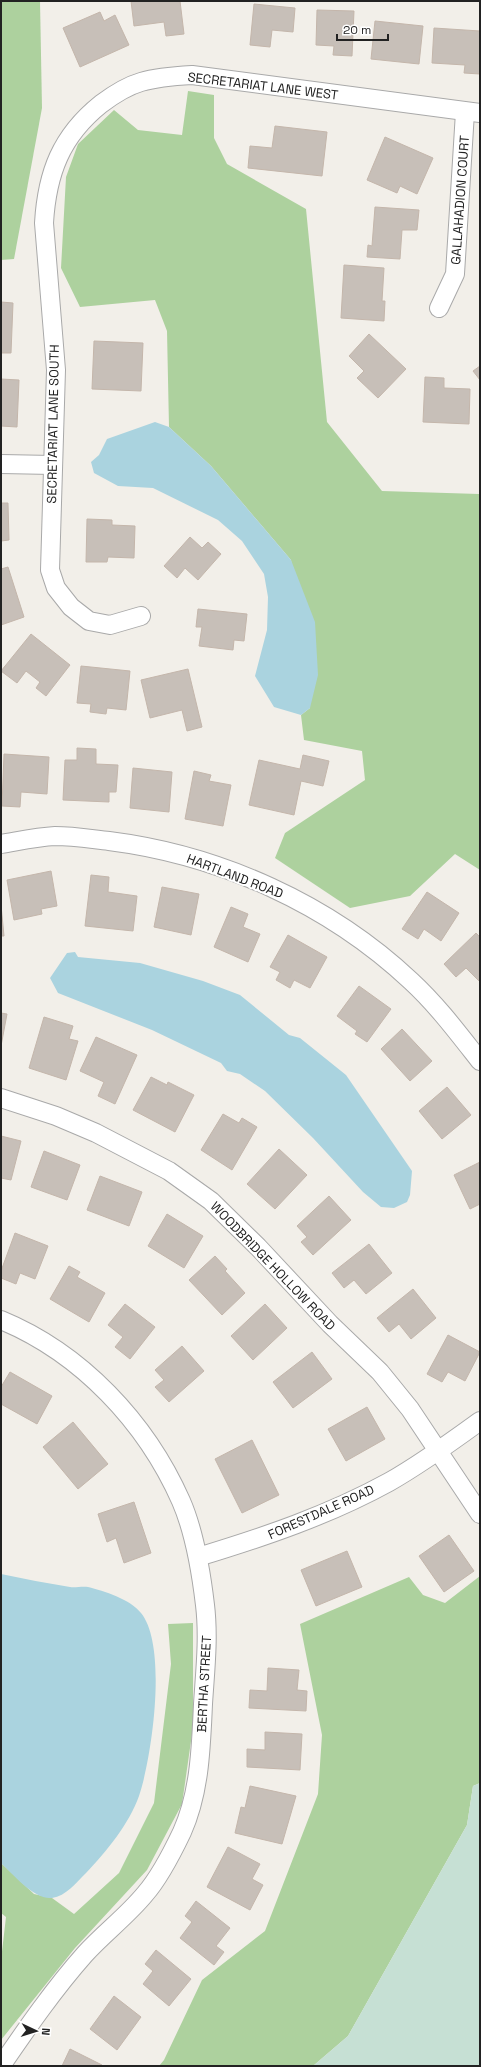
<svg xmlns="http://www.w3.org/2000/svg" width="481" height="2067" font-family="'Space Grotesk',sans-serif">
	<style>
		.forest { fill: #add19e }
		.wetland { fill: #c6e0d4 }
		.water { fill: #aad3df }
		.building { fill: #c7bfb8; stroke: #c4b6ab }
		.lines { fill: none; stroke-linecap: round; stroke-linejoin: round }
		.street-casing { stroke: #a9a9a9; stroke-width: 20 }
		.street { stroke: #fff; stroke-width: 18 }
		.labels { text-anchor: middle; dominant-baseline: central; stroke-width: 4; stroke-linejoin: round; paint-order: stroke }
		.street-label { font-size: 13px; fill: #222; stroke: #fff }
	</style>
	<rect width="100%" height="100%" fill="#f2efe9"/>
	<!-- forest -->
	<g class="forest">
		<polygon points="1,1 40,1 42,108 14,259 1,260"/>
		<polygon points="188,91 214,95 214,138 227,164 306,209 327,422 382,491 479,494 480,497 480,870 455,854 410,896 350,908 275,858 285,833 365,780 362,751 304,740 301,715 310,708 291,560 211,466 169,427 167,331 155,300 80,307 61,268 66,177 78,144 114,110 138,130 182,135"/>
		<polygon points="480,1576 480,1783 473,1786 467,1825 348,2036 313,2066 159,2066 164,2060 202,1980 265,1931 318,1794 322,1735 300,1624 409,1577 423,1595 445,1603"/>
		<polygon points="193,1623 193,1727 182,1804 147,1870 75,1948 1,2040 1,1960 6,1917 1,1913 1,1863 34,1894 52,1898 74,1914 119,1873 154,1803 171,1664 168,1624"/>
	</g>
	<!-- wetland -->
	<polygon class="wetland" points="480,1783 480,2066 313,2066 348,2036 467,1825 473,1786"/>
	<!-- water -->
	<g class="water">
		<polygon points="155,422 169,427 211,466 291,560 315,622 318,675 310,708 301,715 274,707 255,676 267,630 268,597 264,574 242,541 218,520 153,488 118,486 94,473 91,462 99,455 107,439"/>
		<polygon points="75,952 78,957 140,963 203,981 240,995 289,1035 300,1038 346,1075 412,1171 410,1195 407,1202 394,1208 381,1207 363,1192 313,1138 265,1091 240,1074 227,1071 221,1063 152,1030 58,993 50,978 67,953"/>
		<path d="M1,1574C24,1579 47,1583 70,1587C75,1588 82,1586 88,1587C104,1591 130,1599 141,1613C168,1646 152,1758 139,1796C129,1824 106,1852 86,1873C76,1883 66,1896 52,1898C34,1900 13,1874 1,1863Z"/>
	</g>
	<!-- building -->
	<g class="building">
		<polygon points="131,1 180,1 184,34 166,36 164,22 134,26"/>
		<polygon points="254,4 295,8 293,32 272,30 270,47 250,45"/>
		<polygon points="317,10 354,11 352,56 333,55 334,46 316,45"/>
		<polygon points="100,12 104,21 115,15 129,45 80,67 63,28"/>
		<polygon points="375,21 423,26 419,64 371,59"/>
		<polygon points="434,28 480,31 480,74 464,73 465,65 432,63"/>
		<polygon points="275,126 327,132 322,176 248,168 250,146 272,148"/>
		<polygon points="385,137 433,158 417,194 400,186 397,193 367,180"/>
		<polygon points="375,207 419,210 417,230 402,230 400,259 367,257 368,245 372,246"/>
		<polygon points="344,265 384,268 382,301 385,301 384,321 341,318"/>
		<polygon points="1,302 13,303 11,353 1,353"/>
		<polygon points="369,334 406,369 378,398 357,378 364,371 349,356"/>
		<polygon points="94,341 143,343 141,391 92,389"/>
		<polygon points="480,366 480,380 473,371"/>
		<polygon points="425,377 444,378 444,388 470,389 469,424 423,422"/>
		<polygon points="1,379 19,380 17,427 1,426"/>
		<polygon points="1,503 8,503 9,540 1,541"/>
		<polygon points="87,519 112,520 112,525 135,526 134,558 108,557 107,562 86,562"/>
		<polygon points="190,537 202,548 208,542 221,554 198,580 185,568 177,578 164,566"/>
		<polygon points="8,567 24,617 1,625 1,569"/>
		<polygon points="198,609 247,614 244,641 234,640 233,650 199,646 202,627 196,627"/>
		<polygon points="31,634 70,665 46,696 36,688 40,682 26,671 17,683 1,671"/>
		<polygon points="81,666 130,671 126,710 107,708 106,714 90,712 91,704 77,703"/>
		<polygon points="188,669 202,727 187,731 182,710 150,718 141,680"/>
		<polygon points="77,748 96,749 96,764 118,765 116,792 109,792 109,802 63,800 65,760 77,760"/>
		<polygon points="4,754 49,757 47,794 21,792 20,807 2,806"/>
		<polygon points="303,755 329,761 323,786 301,781 294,815 249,805 259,760 300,769"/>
		<polygon points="133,768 172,772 169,812 130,808"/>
		<polygon points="194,771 211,775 209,781 231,785 223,826 185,819"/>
		<polygon points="51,871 57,906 41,909 42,914 14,920 7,880"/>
		<polygon points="91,875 109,877 108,892 137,896 133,931 85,926"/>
		<polygon points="162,887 199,894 191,935 154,927"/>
		<polygon points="427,892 459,913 441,941 424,929 418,939 402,929"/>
		<polygon points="1,905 4,936 1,936"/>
		<polygon points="231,907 248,914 243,927 260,934 248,962 214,947"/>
		<polygon points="476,933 480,937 479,981 466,968 456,977 444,964"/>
		<polygon points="288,935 327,957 310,988 294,980 290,988 276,980 280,972 270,967"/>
		<polygon points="359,986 391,1009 367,1042 355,1034 357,1031 337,1016"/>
		<polygon points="1,1013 7,1014 1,1046"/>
		<polygon points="44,1017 73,1026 69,1039 78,1041 66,1080 29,1068"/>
		<polygon points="402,1029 432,1061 410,1081 381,1049"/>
		<polygon points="96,1037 137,1055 115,1104 98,1096 104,1082 80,1071"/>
		<polygon points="151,1077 167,1085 168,1082 194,1095 175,1132 133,1110"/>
		<polygon points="447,1087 471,1115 442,1139 419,1111"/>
		<polygon points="223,1114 239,1123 242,1118 257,1127 232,1170 201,1150"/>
		<polygon points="1,1136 21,1141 11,1180 1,1178"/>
		<polygon points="279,1149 307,1175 275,1209 247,1184"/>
		<polygon points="44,1151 80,1165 67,1200 31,1187"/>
		<polygon points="480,1162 480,1204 470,1209 454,1175"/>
		<polygon points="100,1176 142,1192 129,1226 87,1210"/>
		<polygon points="329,1196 351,1220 313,1255 301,1242 307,1237 297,1226"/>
		<polygon points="167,1214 203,1236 184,1268 148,1246"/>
		<polygon points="15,1233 48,1246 35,1279 20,1273 16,1284 1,1278 1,1271"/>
		<polygon points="369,1244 392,1273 366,1294 354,1280 344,1288 332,1273"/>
		<polygon points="215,1256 227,1269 225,1271 245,1293 222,1315 189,1280"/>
		<polygon points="69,1266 80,1272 77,1277 105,1293 89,1322 50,1299"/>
		<polygon points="413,1289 436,1318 411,1339 399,1324 389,1332 377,1318"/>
		<polygon points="125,1304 155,1327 130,1359 115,1347 123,1337 108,1325"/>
		<polygon points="265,1304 287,1328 253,1360 231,1336"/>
		<polygon points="448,1335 480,1352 465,1381 448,1372 442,1382 427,1374"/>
		<polygon points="182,1346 204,1371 169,1402 155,1387 164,1380 155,1370"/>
		<polygon points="312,1352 332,1379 293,1408 273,1382"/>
		<polygon points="10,1372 52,1396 37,1424 1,1404 1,1387"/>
		<polygon points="367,1407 385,1439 346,1461 328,1429"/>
		<polygon points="73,1422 108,1464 78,1489 43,1447"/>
		<polygon points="252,1440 279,1495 242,1513 215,1459"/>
		<polygon points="134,1502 151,1553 124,1563 116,1538 107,1542 98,1514"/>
		<polygon points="449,1535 474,1571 444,1592 419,1556"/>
		<polygon points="347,1551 362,1587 316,1606 301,1570"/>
		<polygon points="268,1668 299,1670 297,1690 307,1691 306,1711 249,1708 250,1690 267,1691"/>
		<polygon points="265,1732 302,1734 300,1770 247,1767 247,1749 265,1750"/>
		<polygon points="250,1786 296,1796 282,1844 235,1833 241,1807 245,1808"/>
		<polygon points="228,1847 260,1864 252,1879 263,1885 250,1910 207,1887"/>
		<polygon points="196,1901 230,1928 216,1946 224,1952 214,1965 180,1938 192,1922 185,1916"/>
		<polygon points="156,1950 191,1979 169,2006 143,1984 153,1971 145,1964"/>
		<polygon points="114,1996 141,2017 117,2050 90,2029"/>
		<polygon points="70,2049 102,2065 101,2066 62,2066"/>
	</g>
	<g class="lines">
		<defs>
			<g id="street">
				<polyline points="439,308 455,274 465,112"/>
				<polyline points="1,464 53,465"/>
				<path d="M141,616L110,625L89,621L71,607L56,588L50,570L56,370L44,223C47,173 61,136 101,104C113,95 127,86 141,82C158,77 174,76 192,75L480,113"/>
				<path d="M1,844C19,841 37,837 55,836C73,836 91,839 109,841C220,855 329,904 411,981C437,1005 458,1033 480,1061"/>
				<polyline points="1,1098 56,1116 96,1133 169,1171 211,1201 258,1247 330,1324 380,1372 410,1409 480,1514"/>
				<path d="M1,1320C81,1353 146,1422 181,1501C195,1533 201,1571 205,1605C209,1638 205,1672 203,1704C201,1747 200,1792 182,1832C172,1853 160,1877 145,1894C127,1916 104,1933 85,1954C54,1989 27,2028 1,2066"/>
				<path d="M198,1557C264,1537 329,1515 389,1482C421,1464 451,1442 480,1421"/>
			</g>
		</defs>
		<!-- street casing -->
		<use href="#street" class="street-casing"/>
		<!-- street -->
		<use href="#street" class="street"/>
	</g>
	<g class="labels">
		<!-- street labels -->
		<g class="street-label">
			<text transform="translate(263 86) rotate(7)">SECRETARIAT LANE WEST</text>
			<text transform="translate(460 200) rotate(-86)">GALLAHADION COURT</text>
			<text transform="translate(53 424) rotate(-89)">SECRETARIAT LANE SOUTH</text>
			<text transform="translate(235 876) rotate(21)">HARTLAND ROAD</text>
			<text transform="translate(273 1266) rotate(46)">WOODBRIDGE HOLLOW ROAD</text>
			<text transform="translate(321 1512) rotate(-24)">FORESTDALE ROAD</text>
			<text transform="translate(204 1684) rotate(-87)">BERTHA STREET</text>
		</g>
	</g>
	<!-- border -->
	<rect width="481" height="2067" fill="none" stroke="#222222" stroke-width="4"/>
	<!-- north arrow -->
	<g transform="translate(36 2031) rotate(94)" stroke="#ffffff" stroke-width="3" paint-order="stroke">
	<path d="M0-3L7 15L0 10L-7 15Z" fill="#222222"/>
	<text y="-6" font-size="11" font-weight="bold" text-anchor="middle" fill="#222222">N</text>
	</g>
	<!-- scale -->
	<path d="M337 34v6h51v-6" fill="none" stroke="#222222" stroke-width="2"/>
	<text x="343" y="34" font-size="12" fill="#222222" stroke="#ffffff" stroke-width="3" paint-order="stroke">20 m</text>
</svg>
